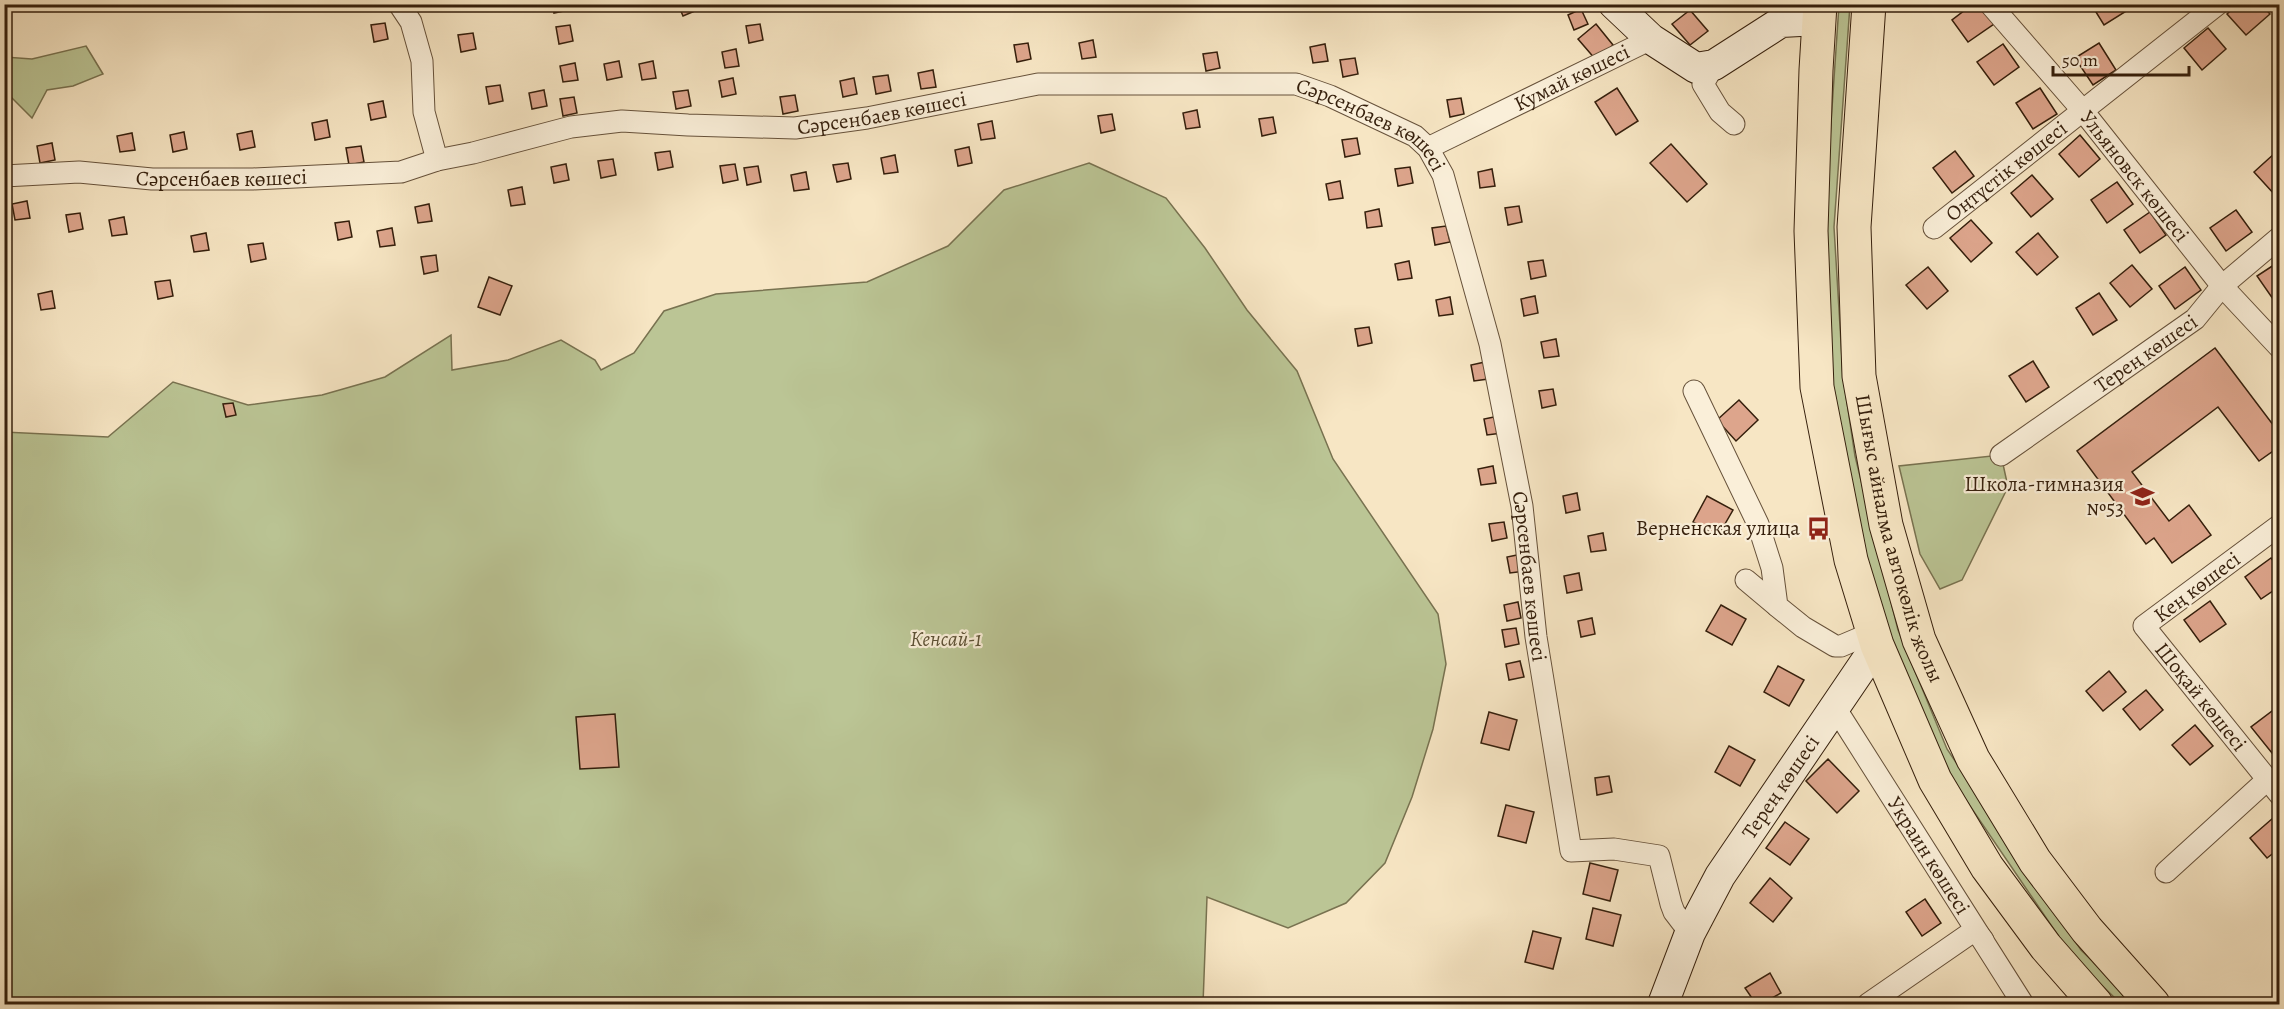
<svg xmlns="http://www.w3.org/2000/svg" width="2284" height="1009" font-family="Alegreya,serif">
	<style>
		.green { fill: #bbc595; stroke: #787250; stroke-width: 1.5 }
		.building { fill: #dda58c; stroke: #351f0c; stroke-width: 1.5 }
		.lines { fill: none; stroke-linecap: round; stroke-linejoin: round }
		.street-casing { stroke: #66513a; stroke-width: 23 }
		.secondary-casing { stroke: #351f0c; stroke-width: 32 }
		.primary-casing { stroke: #351f0c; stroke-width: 35 }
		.street { stroke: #faefd9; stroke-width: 21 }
		.secondary { stroke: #faefd9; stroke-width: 30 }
		.primary { stroke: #f7e6c4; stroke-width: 33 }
		.labels { text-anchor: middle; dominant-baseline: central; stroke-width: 4.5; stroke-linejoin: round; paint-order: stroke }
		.street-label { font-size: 21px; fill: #351f0c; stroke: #faefd9 }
		.poi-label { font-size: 21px; fill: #351f0c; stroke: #faefd9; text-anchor: end }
		.park-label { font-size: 21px; font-style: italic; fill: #5d5135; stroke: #faefd9 }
	</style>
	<rect width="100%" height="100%" fill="#f7e6c4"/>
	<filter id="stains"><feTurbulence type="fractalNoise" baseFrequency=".00333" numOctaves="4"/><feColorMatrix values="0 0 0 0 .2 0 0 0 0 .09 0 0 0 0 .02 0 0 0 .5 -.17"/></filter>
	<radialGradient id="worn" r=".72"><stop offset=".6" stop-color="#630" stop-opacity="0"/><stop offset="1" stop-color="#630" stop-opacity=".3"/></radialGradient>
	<!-- green -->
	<g class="green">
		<polygon points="1839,5 1850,5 1834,227 1843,376 1855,456 1898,630 1947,749 2081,950 2137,1004 2121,1004 2072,956 1934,753 1884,633 1843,458 1831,378 1824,226"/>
		<polygon points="86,46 103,74 73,86 47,90 32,118 5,91 5,57 32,59"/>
		<polygon points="1089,163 1166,198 1205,248 1247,310 1297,371 1333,459 1438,614 1446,664 1433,729 1412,797 1385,863 1346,903 1288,928 1207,897 1203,1004 5,1004 4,432 108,437 173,382 248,405 322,395 385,377 451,335 452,370 508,360 561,340 595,360 601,370 634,353 664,311 716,294 867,282 948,246 1004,190"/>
		<polygon points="2001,455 2008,487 1962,580 1940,589 1920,554 1899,466"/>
	</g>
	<!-- building -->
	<g class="building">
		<polygon points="347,4 362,4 362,8 348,11"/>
		<polygon points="553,4 568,4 569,10 554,13"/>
		<polygon points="678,4 694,4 697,10 683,16"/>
		<polygon points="1973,4 1980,4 1994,24 1968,42 1952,20"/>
		<polygon points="2091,4 2125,4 2128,10 2104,25"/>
		<polygon points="2238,4 2261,4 2270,14 2246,35 2227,14"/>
		<polygon points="1581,9 1588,24 1574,30 1568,15"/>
		<polygon points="1690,10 1708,31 1690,45 1672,24"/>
		<polygon points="385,23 388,39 374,42 371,25"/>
		<polygon points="760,24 763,40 749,43 746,26"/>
		<polygon points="1596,24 1613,45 1596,60 1578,39"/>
		<polygon points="570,25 573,41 559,44 556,27"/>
		<polygon points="2208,28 2226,49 2202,70 2184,48"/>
		<polygon points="473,33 476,49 461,52 458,35"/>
		<polygon points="1093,40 1096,57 1082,59 1079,43"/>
		<polygon points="1028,43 1031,59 1017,62 1014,45"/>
		<polygon points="2099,43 2116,70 2093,85 2075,58"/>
		<polygon points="1325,44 1328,61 1313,63 1310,47"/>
		<polygon points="2003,44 2019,67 1994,85 1977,62"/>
		<polygon points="736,49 739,66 725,68 722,52"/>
		<polygon points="1217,52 1220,68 1206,71 1203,54"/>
		<polygon points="1355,58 1358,74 1343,77 1340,60"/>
		<polygon points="619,61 622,77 607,80 604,64"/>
		<polygon points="653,61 656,78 642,80 639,64"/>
		<polygon points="575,63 578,80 563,82 560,66"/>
		<polygon points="933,70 936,87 921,89 918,73"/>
		<polygon points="888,75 891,91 876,94 873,77"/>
		<polygon points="733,78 736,94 722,97 719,81"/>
		<polygon points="854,78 857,94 843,97 840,81"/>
		<polygon points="500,85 503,101 489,104 486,87"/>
		<polygon points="1617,88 1638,121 1616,135 1595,102"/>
		<polygon points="2040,88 2057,114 2033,129 2016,103"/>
		<polygon points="544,90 547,106 532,109 529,93"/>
		<polygon points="688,90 691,106 676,109 673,92"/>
		<polygon points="795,95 798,111 783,114 780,97"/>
		<polygon points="574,97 577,113 563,116 560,99"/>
		<polygon points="1461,98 1464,114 1450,117 1447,100"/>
		<polygon points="383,101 386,117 371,120 368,104"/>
		<polygon points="1197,110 1200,127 1186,129 1183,113"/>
		<polygon points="1112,114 1115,130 1101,133 1098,116"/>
		<polygon points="1273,117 1276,133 1262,136 1259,119"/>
		<polygon points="327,120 330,137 315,140 312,123"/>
		<polygon points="992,121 995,138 981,140 978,124"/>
		<polygon points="252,131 255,147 240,150 237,134"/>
		<polygon points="184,132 187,149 173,152 170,135"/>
		<polygon points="132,133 135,150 120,152 117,136"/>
		<polygon points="2080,135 2100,159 2079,177 2059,154"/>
		<polygon points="1357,138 1360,154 1345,157 1342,140"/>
		<polygon points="52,143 55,160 40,163 37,146"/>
		<polygon points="1671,144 1707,184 1687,202 1650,163"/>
		<polygon points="361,146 364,162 349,165 346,148"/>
		<polygon points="969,147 972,163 958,166 955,150"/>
		<polygon points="670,151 673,167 658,170 655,153"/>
		<polygon points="1955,151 1974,176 1952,193 1933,168"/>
		<polygon points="2275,153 2280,158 2280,191 2275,195 2254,172"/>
		<polygon points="895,155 898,172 884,174 881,158"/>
		<polygon points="613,159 616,175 601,178 598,161"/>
		<polygon points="848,163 851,179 837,182 833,165"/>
		<polygon points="566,164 569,180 554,183 551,167"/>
		<polygon points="735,164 738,180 723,183 720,166"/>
		<polygon points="758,166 761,182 747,185 744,168"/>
		<polygon points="1410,167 1413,183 1398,186 1395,169"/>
		<polygon points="1492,169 1495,186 1480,188 1478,172"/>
		<polygon points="806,172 809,189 794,191 791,175"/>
		<polygon points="2032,175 2053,199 2031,217 2011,193"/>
		<polygon points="1340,181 1343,198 1329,200 1326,184"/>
		<polygon points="2117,182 2133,204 2107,223 2091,200"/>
		<polygon points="522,187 525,204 511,206 508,190"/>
		<polygon points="27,201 30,218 15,220 12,204"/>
		<polygon points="429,204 432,221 418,223 415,207"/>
		<polygon points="1519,206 1522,222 1508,225 1505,208"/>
		<polygon points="1379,209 1382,226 1367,228 1365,212"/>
		<polygon points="2236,210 2252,232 2226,251 2210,228"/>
		<polygon points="2150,212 2166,235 2140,253 2124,230"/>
		<polygon points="80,213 83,229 69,232 66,215"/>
		<polygon points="124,217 127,234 112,236 109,220"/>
		<polygon points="1971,220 1992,243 1971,262 1950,238"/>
		<polygon points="349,221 352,237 338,240 335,223"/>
		<polygon points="1446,226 1450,242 1435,245 1432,228"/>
		<polygon points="392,228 395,245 380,247 377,231"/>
		<polygon points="206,233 209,250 194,252 191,236"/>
		<polygon points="2038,233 2058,257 2037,275 2016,252"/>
		<polygon points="263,243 266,259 251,262 248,245"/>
		<polygon points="436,255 438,271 424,274 421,257"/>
		<polygon points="1543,260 1546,276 1531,279 1528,262"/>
		<polygon points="1409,261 1412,278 1398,280 1395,264"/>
		<polygon points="2280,261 2280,295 2273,299 2257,276"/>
		<polygon points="2132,265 2152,289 2130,307 2110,283"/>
		<polygon points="1928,267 1948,291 1927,309 1906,285"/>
		<polygon points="2185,267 2201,290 2175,309 2159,286"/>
		<polygon points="489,277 512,286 500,315 478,307"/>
		<polygon points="170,280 173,296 158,299 155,282"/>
		<polygon points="52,291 55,308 41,310 38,294"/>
		<polygon points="2099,293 2117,320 2093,335 2076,308"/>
		<polygon points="1535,296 1538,313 1524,316 1521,299"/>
		<polygon points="1450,297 1453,314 1439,316 1436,300"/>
		<polygon points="1369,327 1372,343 1358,346 1355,329"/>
		<polygon points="1556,339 1559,356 1544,358 1541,342"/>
		<polygon points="2215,348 2280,434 2280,446 2259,461 2218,407 2132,472 2169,521 2189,505 2211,535 2172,563 2154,538 2146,544 2077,451"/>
		<polygon points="2033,361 2049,387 2026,402 2009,376"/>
		<polygon points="1485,362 1488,379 1474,381 1471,365"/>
		<polygon points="1553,389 1556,405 1542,408 1539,391"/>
		<polygon points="1739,400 1758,420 1736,441 1717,420"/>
		<polygon points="233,403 236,415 226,417 223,404"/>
		<polygon points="1499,416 1502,433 1487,435 1484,419"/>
		<polygon points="1493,466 1496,483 1481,485 1478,469"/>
		<polygon points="1577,493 1580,510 1566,513 1563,496"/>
		<polygon points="1707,496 1733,510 1718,536 1693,522"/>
		<polygon points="1504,522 1507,538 1492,541 1489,524"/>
		<polygon points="1603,533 1606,550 1591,552 1588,536"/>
		<polygon points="1522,554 1525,571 1510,573 1507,557"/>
		<polygon points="2271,558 2280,570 2280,586 2261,599 2245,577"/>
		<polygon points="1579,573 1582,590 1567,593 1564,576"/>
		<polygon points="2210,601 2226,624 2200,642 2184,620"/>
		<polygon points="1518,602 1521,618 1507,621 1504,605"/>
		<polygon points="1721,605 1746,619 1732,645 1706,631"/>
		<polygon points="1592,618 1595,634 1581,637 1578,621"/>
		<polygon points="1516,628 1519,644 1505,647 1502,630"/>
		<polygon points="1520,661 1524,677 1509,680 1506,664"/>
		<polygon points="1778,666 1804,680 1789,706 1764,692"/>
		<polygon points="2109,671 2126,692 2103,711 2086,691"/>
		<polygon points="2146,690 2163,710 2140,730 2123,709"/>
		<polygon points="2280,705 2280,763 2251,727"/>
		<polygon points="1489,712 1517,720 1509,750 1481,743"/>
		<polygon points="615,714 619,767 580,769 576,717"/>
		<polygon points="2195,725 2213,746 2190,765 2172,745"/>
		<polygon points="1729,746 1755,760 1740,786 1715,772"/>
		<polygon points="1828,759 1859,791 1837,813 1806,781"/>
		<polygon points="1609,776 1612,792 1597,795 1595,778"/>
		<polygon points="1506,805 1534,812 1526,843 1498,836"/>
		<polygon points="2273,818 2280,826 2280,848 2267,858 2250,838"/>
		<polygon points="1785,822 1809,839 1790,865 1766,848"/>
		<polygon points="1590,863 1618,870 1610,901 1583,894"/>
		<polygon points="1770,878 1792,898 1773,922 1750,903"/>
		<polygon points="1925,899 1941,923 1922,936 1906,912"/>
		<polygon points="1593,908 1621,915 1613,946 1586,939"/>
		<polygon points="1533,931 1561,938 1553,969 1525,962"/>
		<polygon points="1770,973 1781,993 1761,1004 1756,1004 1745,988"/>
	</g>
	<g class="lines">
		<defs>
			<g id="street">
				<polyline points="399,4 411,22 422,61 424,112 437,160"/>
				<path id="s1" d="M1990,4L2083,111L2222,286L2280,348"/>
				<polyline points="1714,65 1703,84 1720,112 1734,124"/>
				<path id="s2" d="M1428,148L1651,39"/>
				<path id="s3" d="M4,176L79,172L152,179H253L401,172L437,160L473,153L571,127L622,121L688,125L795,128L867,118L1038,84H1296L1330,96L1415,136L1428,148L1443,175L1490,344L1522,506L1536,637L1571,851L1614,849L1659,856L1671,904L1674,912L1690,933"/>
				<path id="s4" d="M1934,228L2218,4"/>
				<polyline points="1694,391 1758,524 1772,568 1777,606 1803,627 1835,646 1841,646 1874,632"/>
				<path id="s5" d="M2001,455L2195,319L2222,286L2280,237"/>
				<path id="s6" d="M2280,525L2144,626L2280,795"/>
				<polyline points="1746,580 1777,606"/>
				<path id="s7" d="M1834,706L2023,1004"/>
				<polyline points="2166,872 2267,780"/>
				<polyline points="1868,1004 1975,930 1983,940"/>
			</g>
			<g id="secondary">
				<polyline points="1614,4 1651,39 1696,68 1714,65 1781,22 1819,20"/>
				<path id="s8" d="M1663,1004L1690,933L1720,876L1877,645"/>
			</g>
			<g id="primary">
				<polyline points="1820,4 1816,70 1811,231 1817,387 1851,560 1877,645 1935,780 1987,867 2046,947 2096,1004"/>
				<path id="s9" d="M1869,4L1854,227L1859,376L1886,525L1919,640L1973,759L2035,861L2087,930L2153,1004"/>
			</g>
		</defs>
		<!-- street casing -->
		<use href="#street" class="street-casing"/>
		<!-- secondary casing -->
		<use href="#secondary" class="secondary-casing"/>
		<!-- primary casing -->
		<use href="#primary" class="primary-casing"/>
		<!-- street -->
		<use href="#street" class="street"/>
		<!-- secondary -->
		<use href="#secondary" class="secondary"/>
		<!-- primary -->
		<use href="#primary" class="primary"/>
	</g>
	<!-- icons -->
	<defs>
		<symbol id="school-bare" viewBox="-9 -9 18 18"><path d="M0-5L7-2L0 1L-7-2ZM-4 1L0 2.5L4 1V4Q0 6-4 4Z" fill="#8f2418" stroke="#faefd9" stroke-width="2.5" paint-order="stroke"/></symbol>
		<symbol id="bus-bare" viewBox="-9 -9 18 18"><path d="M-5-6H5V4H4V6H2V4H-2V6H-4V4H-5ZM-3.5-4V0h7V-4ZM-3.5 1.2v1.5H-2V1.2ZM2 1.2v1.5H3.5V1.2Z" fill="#8f2418" stroke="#faefd9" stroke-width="2.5" paint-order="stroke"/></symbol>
	</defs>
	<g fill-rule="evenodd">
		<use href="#school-bare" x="2126" y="480" width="33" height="33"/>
		<use href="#bus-bare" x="1802" y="512" width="33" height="33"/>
	</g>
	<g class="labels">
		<!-- street labels -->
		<g class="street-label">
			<text stroke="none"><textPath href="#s2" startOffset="160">Кумай көшесі</textPath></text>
			<text stroke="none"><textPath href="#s3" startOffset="886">Сәрсенбаев көшесі</textPath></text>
			<text stroke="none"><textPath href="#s3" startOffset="1390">Сәрсенбаев көшесі</textPath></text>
			<text stroke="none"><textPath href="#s4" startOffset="92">Оңтүстік көшесі</textPath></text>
			<text stroke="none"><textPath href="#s3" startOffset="218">Сәрсенбаев көшесі</textPath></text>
			<text stroke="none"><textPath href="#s1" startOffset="225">Ульяновск көшесі</textPath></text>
			<text stroke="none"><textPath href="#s5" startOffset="177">Терең көшесі</textPath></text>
			<text stroke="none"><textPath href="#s9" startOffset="540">Шығыс айналма автокөлік жолы</textPath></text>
			<text stroke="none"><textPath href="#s3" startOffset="1893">Сәрсенбаев көшесі</textPath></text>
			<text transform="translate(2197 587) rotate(-37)">Кең көшесі</text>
			<text stroke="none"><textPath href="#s6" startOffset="260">Шоқай көшесі</textPath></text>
			<text stroke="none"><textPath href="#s8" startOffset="248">Терең көшесі</textPath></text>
			<text stroke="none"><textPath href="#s7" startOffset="177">Украин көшесі</textPath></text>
		</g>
		<!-- poi labels -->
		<g class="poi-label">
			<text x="2124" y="484">Школа-гимназия<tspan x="2124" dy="24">№53</tspan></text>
			<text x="1800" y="528">Верненская улица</text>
		</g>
		<!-- park labels -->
		<g class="park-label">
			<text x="946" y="639">Кенсай-1</text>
		</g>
	</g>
	<!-- margin -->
	<rect width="2284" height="1009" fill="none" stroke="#f7e6c4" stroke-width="24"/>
	<rect x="6" y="6" width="2272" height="997" fill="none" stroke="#351f0c" stroke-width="3"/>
	<rect x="12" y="12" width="2260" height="985" fill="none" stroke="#351f0c" stroke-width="1.5"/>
	<!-- scale -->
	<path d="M2053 66v9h136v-9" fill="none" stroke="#351f0c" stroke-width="3"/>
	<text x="2062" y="66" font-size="18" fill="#351f0c" stroke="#faefd9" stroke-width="4.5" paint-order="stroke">50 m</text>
	<rect width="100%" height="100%" filter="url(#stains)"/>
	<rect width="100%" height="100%" fill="url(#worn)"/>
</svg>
